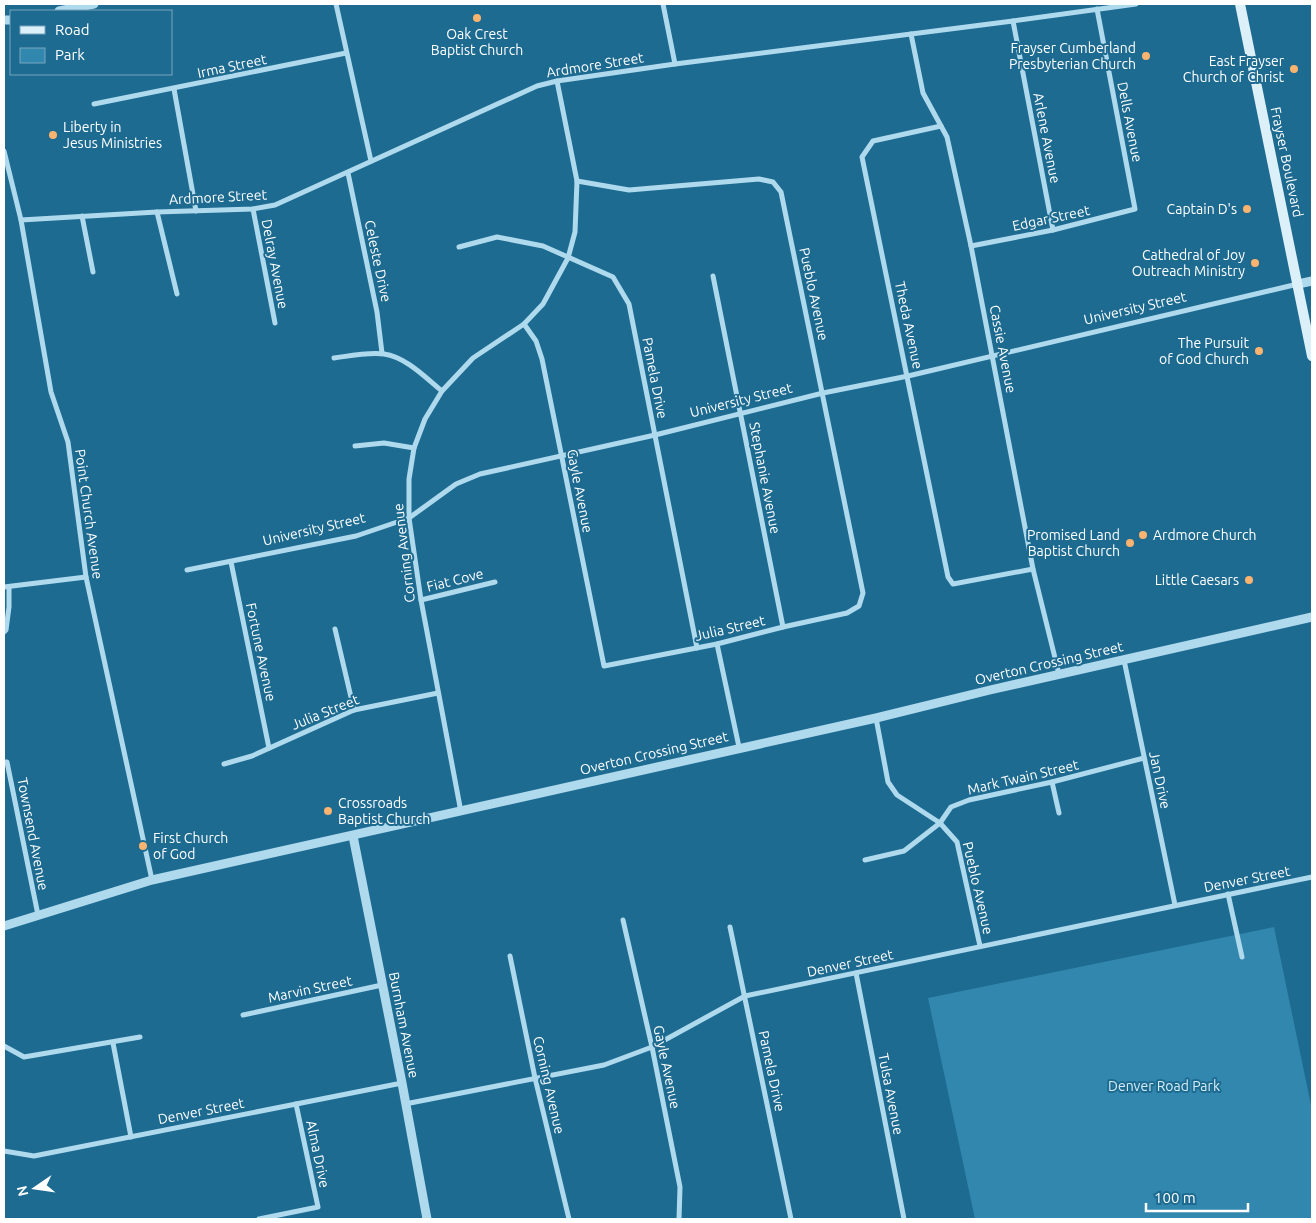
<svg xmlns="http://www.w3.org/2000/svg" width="1316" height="1223" font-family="Ubuntu,sans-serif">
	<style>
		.green { fill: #3287af }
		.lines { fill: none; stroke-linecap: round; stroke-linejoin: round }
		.minor { stroke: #afdaee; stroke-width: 5 }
		.tertiary { stroke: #afdaee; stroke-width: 9 }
		.secondary { stroke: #dcf0fa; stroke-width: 10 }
		.poi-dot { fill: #fcb36f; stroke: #1e6b91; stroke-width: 2 }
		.labels { text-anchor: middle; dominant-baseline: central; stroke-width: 4; stroke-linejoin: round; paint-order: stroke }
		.poi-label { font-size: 14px; fill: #fff; stroke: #1e6b91; text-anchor: end }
		.street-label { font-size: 14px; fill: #fff; stroke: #1e6b91 }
		.park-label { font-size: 14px; fill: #d5eefa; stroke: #1e6b91 }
	</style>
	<rect width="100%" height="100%" fill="#1e6b91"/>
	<!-- green -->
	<polygon class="green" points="1274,927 1312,1110 1312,1219 975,1219 928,998"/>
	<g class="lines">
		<!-- minor -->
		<g class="minor">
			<polyline points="336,4 371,161"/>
			<polyline points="663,4 675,64"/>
			<polyline points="1013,21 1053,230"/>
			<polyline points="911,34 923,93 947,137 971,246 1033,569 1059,674"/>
			<polyline points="174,89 196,211"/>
			<polyline points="94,104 346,53"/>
			<polyline points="941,126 873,141 862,157 948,577 953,584 1033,569"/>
			<polyline points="4,151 21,220 51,392 68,442 86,577 152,880"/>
			<polyline points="348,173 377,312 382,353"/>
			<polyline points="253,209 275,323"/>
			<polyline points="157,212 177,294"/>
			<polyline points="82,216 93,272"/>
			<polyline points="21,220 157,212 253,209 275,205 537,86 557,81 675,64 1013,21 1136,4"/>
			<polyline points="971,246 1053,230 1135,209 1097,9"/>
			<polyline points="459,247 497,237 543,246 613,277 629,304 697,648"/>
			<polyline points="713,276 783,627"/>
			<polyline points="524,324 536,341 542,359 604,666 717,644 783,627 847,613 859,606 863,593 781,192 773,182 759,179 629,190 577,181"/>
			<path d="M334,358C349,356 368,352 384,354C406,357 426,378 442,391"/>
			<polyline points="355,446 384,443 414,448"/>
			<polyline points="231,562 269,748"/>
			<polyline points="187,570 356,536 409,518 456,484 480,474 655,435 823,393 908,376 1298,284"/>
			<polyline points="4,587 86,577"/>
			<polyline points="421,600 495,582"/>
			<polyline points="335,629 354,710"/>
			<polyline points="4,632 6,630 9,607 9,588"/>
			<polyline points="717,644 739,747"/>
			<polyline points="1124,660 1175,905"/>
			<polyline points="876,718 888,782 897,795 940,823 957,842 980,946"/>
			<polyline points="4,762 7,762 38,915"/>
			<polyline points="224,764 252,756 354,710 438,693"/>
			<polyline points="1052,782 1059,813"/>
			<polyline points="461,812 421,600 409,518 409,479 414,448 425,419 442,391 473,358 524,324 543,304 568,258 575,232 577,181 557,81"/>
			<polyline points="865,860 904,851 940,823 951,807 969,800 1052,782 1144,758"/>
			<polyline points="1228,894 1242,957"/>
			<polyline points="623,920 652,1047 680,1187 679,1219"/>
			<polyline points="730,927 791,1219"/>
			<polyline points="510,956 535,1078 569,1219"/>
			<polyline points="856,973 904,1219"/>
			<polyline points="243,1015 382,985"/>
			<polyline points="113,1043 131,1137"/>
			<polyline points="4,1046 24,1057 140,1037"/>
			<polyline points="405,1104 604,1065 652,1047 745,996 1312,877"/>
			<polyline points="4,1151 34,1156 402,1083"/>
			<polyline points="259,1219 318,1207 296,1104"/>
		</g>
		<!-- tertiary -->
		<g class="tertiary">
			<polyline points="59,11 94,4"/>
			<polyline points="4,20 11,20"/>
			<polyline points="1298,284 1312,281"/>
			<polyline points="353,836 402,1083 427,1219"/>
			<polyline points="4,926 152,880 876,718 990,690 1312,617"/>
		</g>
		<!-- secondary -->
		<polyline class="secondary" points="1240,4 1312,356"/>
	</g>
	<!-- markers -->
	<g class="poi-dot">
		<circle cx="477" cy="18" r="5"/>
		<circle cx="1146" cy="56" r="5"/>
		<circle cx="1294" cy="69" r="5"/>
		<circle cx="53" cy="135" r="5"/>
		<circle cx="1247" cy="209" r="5"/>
		<circle cx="1255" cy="263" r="5"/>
		<circle cx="1259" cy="351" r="5"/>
		<circle cx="1143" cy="535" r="5"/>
		<circle cx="1130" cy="543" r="5"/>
		<circle cx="1249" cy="580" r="5"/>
		<circle cx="328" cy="811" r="5"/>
		<circle cx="143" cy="846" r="5"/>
	</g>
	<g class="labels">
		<!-- poi labels -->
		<g class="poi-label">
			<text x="477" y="34" text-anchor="middle">Oak Crest<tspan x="477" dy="16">Baptist Church</tspan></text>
			<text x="1136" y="48">Frayser Cumberland<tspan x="1136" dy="16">Presbyterian Church</tspan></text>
			<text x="1284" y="61">East Frayser<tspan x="1284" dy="16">Church of Christ</tspan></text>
			<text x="63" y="127" text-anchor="start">Liberty in<tspan x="63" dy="16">Jesus Ministries</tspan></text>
			<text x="1237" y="209">Captain D's</text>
			<text x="1245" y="255">Cathedral of Joy<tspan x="1245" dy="16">Outreach Ministry</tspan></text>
			<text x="1249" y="343">The Pursuit<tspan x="1249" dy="16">of God Church</tspan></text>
			<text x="1120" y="535">Promised Land<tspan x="1120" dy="16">Baptist Church</tspan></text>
			<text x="1153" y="535" text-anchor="start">Ardmore Church</text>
			<text x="1239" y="580">Little Caesars</text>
			<text x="338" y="803" text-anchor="start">Crossroads<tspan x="338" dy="16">Baptist Church</tspan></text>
			<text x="153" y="838" text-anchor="start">First Church<tspan x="153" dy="16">of God</tspan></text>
		</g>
		<!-- street labels -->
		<g class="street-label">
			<text transform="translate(595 65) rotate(-9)">Ardmore Street</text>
			<text transform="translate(232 66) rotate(-12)">Irma Street</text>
			<text transform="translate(1130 122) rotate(79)">Dells Avenue</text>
			<text transform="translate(1047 138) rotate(79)">Arlene Avenue</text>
			<text transform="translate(1287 162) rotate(78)">Frayser Boulevard</text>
			<text transform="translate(218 197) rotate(-3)">Ardmore Street</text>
			<text transform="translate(1051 218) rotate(-12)">Edgar Street</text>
			<text transform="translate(378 261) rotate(78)">Celeste Drive</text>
			<text transform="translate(275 264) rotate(79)">Delray Avenue</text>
			<text transform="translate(814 294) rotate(78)">Pueblo Avenue</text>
			<text transform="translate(1135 308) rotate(-13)">University Street</text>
			<text transform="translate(909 325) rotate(78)">Theda Avenue</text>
			<text transform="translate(1003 349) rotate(79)">Cassie Avenue</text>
			<text transform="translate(655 378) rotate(79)">Pamela Drive</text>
			<text transform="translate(741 400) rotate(-14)">University Street</text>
			<text transform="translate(765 478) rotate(79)">Stephanie Avenue</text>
			<text transform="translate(580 491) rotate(79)">Gayle Avenue</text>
			<text transform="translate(89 514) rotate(82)">Point Church Avenue</text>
			<text transform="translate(314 529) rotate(-13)">University Street</text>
			<text transform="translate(404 553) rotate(-97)">Corning Avenue</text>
			<text transform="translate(455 580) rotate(-14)">Fiat Cove</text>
			<text transform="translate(730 628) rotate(-13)">Julia Street</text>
			<text transform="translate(261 652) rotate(78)">Fortune Avenue</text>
			<text transform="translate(1049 663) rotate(-13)">Overton Crossing Street</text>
			<text transform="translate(325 712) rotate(-22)">Julia Street</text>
			<text transform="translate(654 753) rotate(-13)">Overton Crossing Street</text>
			<text transform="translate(1023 777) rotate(-13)">Mark Twain Street</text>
			<text transform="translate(1160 780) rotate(78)">Jan Drive</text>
			<text transform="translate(33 834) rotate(79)">Townsend Avenue</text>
			<text transform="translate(1247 879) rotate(-11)">Denver Street</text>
			<text transform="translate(978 888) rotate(77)">Pueblo Avenue</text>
			<text transform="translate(850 963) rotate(-12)">Denver Street</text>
			<text transform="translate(310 989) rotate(-12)">Marvin Street</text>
			<text transform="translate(404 1025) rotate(79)">Burnham Avenue</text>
			<text transform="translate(667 1067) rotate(78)">Gayle Avenue</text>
			<text transform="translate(772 1071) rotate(78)">Pamela Drive</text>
			<text transform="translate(549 1085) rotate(77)">Corning Avenue</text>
			<text transform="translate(891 1094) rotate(79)">Tulsa Avenue</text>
			<text transform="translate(201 1111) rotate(-11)">Denver Street</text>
			<text transform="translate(318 1154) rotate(78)">Alma Drive</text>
		</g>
		<!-- park labels -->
		<g class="park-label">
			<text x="1164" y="1086">Denver Road Park</text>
		</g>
	</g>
	<!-- border -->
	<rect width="1316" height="1223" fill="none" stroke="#ffffff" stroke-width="10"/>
	<!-- legend -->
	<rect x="10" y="10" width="162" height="65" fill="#1e6b91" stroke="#78a6bd"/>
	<rect x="20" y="26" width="25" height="8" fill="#dcf0fa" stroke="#78a6bd"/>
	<text x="55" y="35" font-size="15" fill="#ffffff">Road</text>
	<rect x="20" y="48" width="25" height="15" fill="#3287af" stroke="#78a6bd"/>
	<text x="55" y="60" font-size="15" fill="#ffffff">Park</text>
	<!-- north arrow -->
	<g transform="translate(35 1188) rotate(257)" stroke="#1e6b91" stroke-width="4" paint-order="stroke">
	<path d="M0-4L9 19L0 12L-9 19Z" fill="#ffffff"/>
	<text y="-8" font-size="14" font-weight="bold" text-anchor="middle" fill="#ffffff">N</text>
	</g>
	<!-- scale -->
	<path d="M1146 1203v8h102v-8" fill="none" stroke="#ffffff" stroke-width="2.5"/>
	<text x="1154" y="1203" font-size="15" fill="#ffffff" stroke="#1e6b91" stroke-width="4" paint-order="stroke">100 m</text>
</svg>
